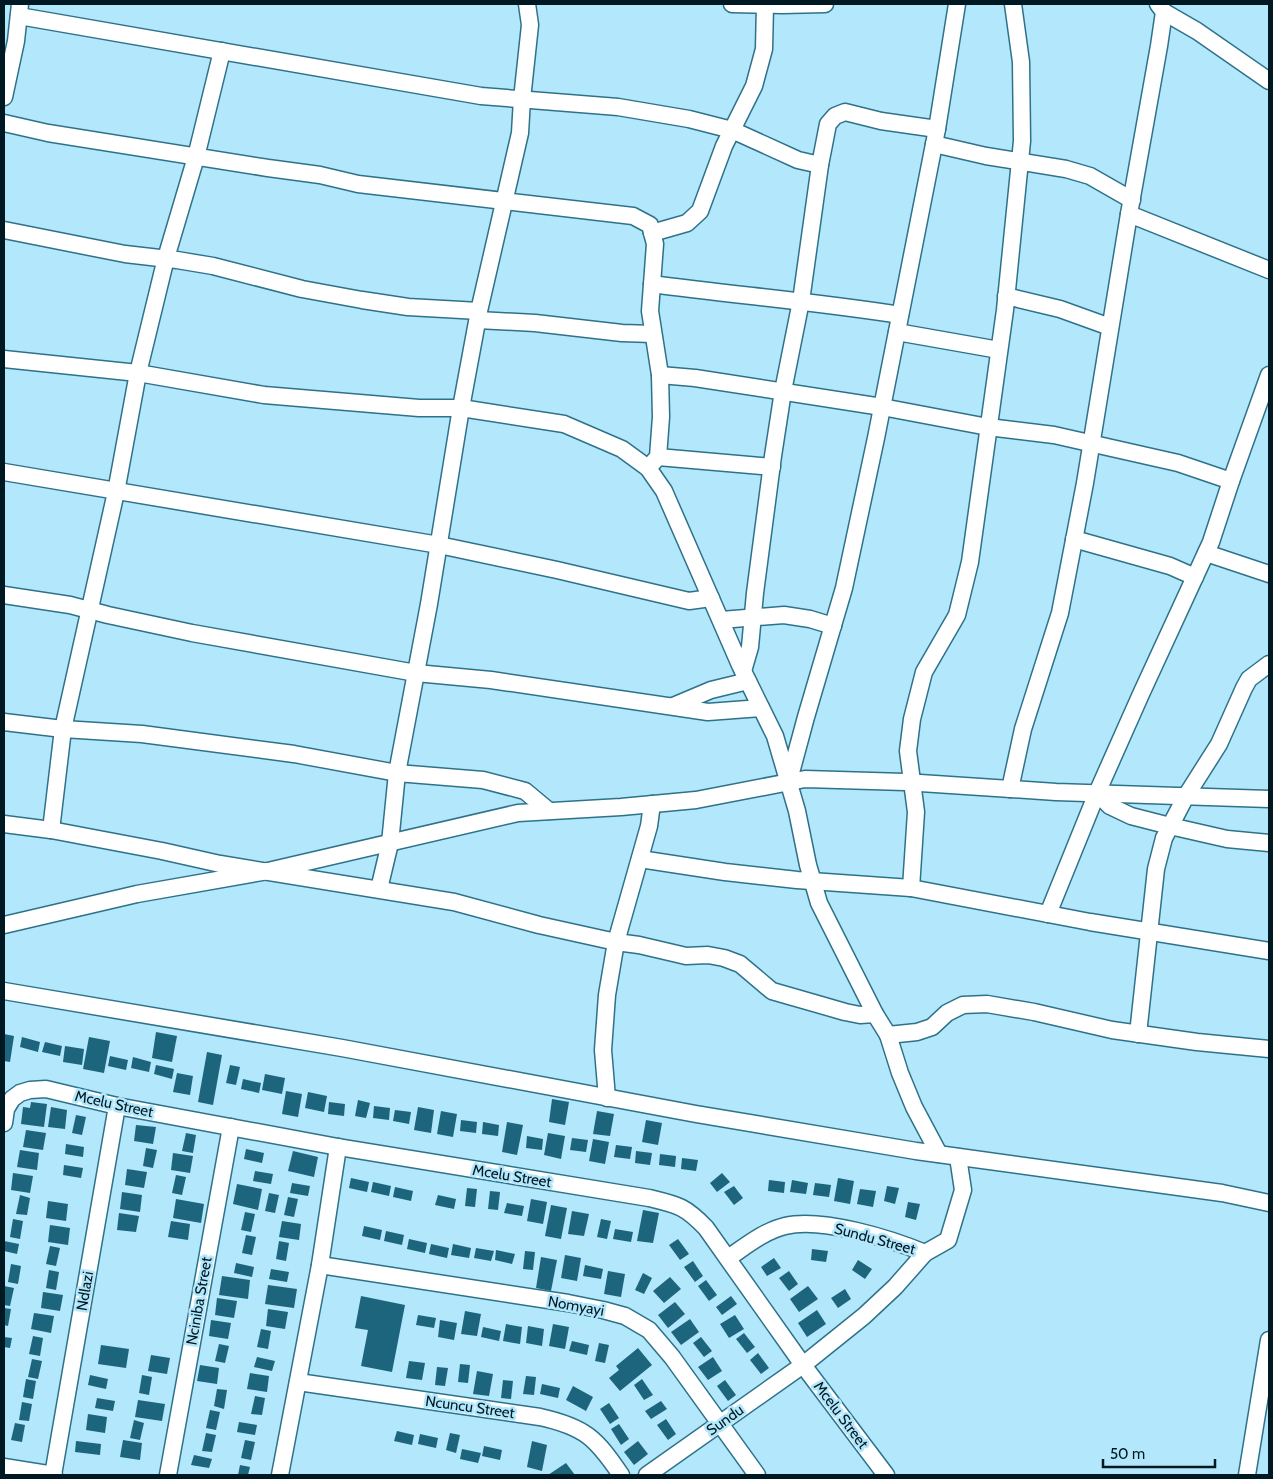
<svg xmlns="http://www.w3.org/2000/svg" width="1273" height="1479" font-family="Cabin,sans-serif">
	<style>
		.building { fill: #1c657c }
		.lines { fill: none; stroke-linecap: round; stroke-linejoin: round }
		.minor-casing { stroke: #2e7289; stroke-width: 19 }
		.minor { stroke: #fff; stroke-width: 16 }
		.labels { text-anchor: middle; dominant-baseline: central; stroke-width: 5; stroke-linejoin: round; paint-order: stroke }
		.street-label { font-size: 15px; fill: #001821; stroke: #b2e7fc }
	</style>
	<rect width="100%" height="100%" fill="#b2e7fc"/>
	<!-- building -->
	<g class="building">
		<polygon points="156,1032 177,1036 172,1062 152,1058"/>
		<polygon points="4,1034 14,1036 10,1062 4,1061"/>
		<polygon points="22,1037 40,1042 38,1052 20,1047"/>
		<polygon points="89,1037 110,1041 104,1073 83,1069"/>
		<polygon points="45,1042 62,1046 60,1056 42,1052"/>
		<polygon points="65,1046 84,1049 82,1065 63,1062"/>
		<polygon points="207,1052 222,1055 213,1105 198,1102"/>
		<polygon points="110,1056 128,1060 126,1070 108,1066"/>
		<polygon points="133,1057 151,1062 149,1072 131,1068"/>
		<polygon points="156,1065 174,1069 172,1079 154,1074"/>
		<polygon points="230,1065 240,1067 236,1085 226,1083"/>
		<polygon points="177,1073 193,1076 190,1095 173,1092"/>
		<polygon points="265,1074 285,1078 282,1094 262,1090"/>
		<polygon points="243,1079 261,1083 259,1093 241,1089"/>
		<polygon points="286,1091 302,1094 298,1117 282,1114"/>
		<polygon points="308,1092 327,1096 324,1112 305,1108"/>
		<polygon points="552,1099 569,1102 565,1125 549,1122"/>
		<polygon points="358,1100 370,1103 366,1118 355,1116"/>
		<polygon points="31,1102 47,1104 44,1127 21,1124 23,1107 30,1108"/>
		<polygon points="329,1102 345,1104 344,1116 328,1114"/>
		<polygon points="374,1106 390,1108 389,1120 373,1118"/>
		<polygon points="51,1107 67,1110 65,1129 48,1127"/>
		<polygon points="418,1107 434,1110 431,1133 414,1130"/>
		<polygon points="395,1110 411,1112 409,1124 393,1121"/>
		<polygon points="441,1111 457,1114 453,1137 437,1134"/>
		<polygon points="597,1111 614,1114 610,1136 593,1134"/>
		<polygon points="76,1115 86,1117 82,1135 72,1133"/>
		<polygon points="461,1120 477,1122 476,1133 460,1131"/>
		<polygon points="646,1120 662,1123 658,1145 642,1142"/>
		<polygon points="483,1122 499,1125 498,1136 482,1134"/>
		<polygon points="507,1122 523,1125 517,1155 502,1152"/>
		<polygon points="136,1125 156,1127 153,1144 134,1141"/>
		<polygon points="26,1130 46,1133 43,1150 23,1147"/>
		<polygon points="186,1133 196,1135 193,1153 182,1151"/>
		<polygon points="548,1133 565,1136 561,1159 544,1155"/>
		<polygon points="527,1136 543,1139 542,1150 526,1148"/>
		<polygon points="572,1138 588,1140 586,1152 570,1150"/>
		<polygon points="593,1139 609,1142 605,1164 589,1161"/>
		<polygon points="66,1144 84,1147 83,1157 65,1154"/>
		<polygon points="616,1145 632,1147 630,1159 614,1157"/>
		<polygon points="146,1148 157,1150 153,1168 143,1166"/>
		<polygon points="246,1149 264,1153 262,1163 244,1159"/>
		<polygon points="20,1150 39,1153 37,1170 17,1167"/>
		<polygon points="293,1151 318,1157 314,1177 288,1171"/>
		<polygon points="636,1151 652,1153 650,1165 635,1163"/>
		<polygon points="173,1153 193,1156 190,1173 171,1170"/>
		<polygon points="660,1154 676,1156 675,1167 659,1165"/>
		<polygon points="682,1158 698,1160 696,1171 681,1169"/>
		<polygon points="64,1165 83,1168 81,1178 63,1175"/>
		<polygon points="127,1169 147,1172 144,1188 125,1185"/>
		<polygon points="255,1171 273,1174 271,1184 253,1181"/>
		<polygon points="13,1173 33,1176 30,1193 11,1190"/>
		<polygon points="722,1173 730,1182 717,1192 710,1183"/>
		<polygon points="176,1175 186,1177 182,1195 172,1193"/>
		<polygon points="351,1178 369,1182 367,1192 349,1188"/>
		<polygon points="838,1178 854,1181 850,1204 834,1201"/>
		<polygon points="769,1180 785,1182 784,1193 768,1191"/>
		<polygon points="792,1180 808,1183 806,1194 790,1192"/>
		<polygon points="373,1182 391,1186 389,1196 371,1192"/>
		<polygon points="292,1183 310,1186 308,1196 290,1193"/>
		<polygon points="815,1183 831,1185 829,1197 813,1195"/>
		<polygon points="237,1184 262,1189 258,1210 233,1204"/>
		<polygon points="734,1186 743,1198 734,1205 724,1192"/>
		<polygon points="887,1186 899,1188 895,1204 884,1201"/>
		<polygon points="395,1187 413,1191 411,1201 393,1197"/>
		<polygon points="467,1188 477,1189 475,1207 465,1206"/>
		<polygon points="860,1189 876,1191 873,1207 857,1204"/>
		<polygon points="490,1191 500,1192 498,1210 488,1209"/>
		<polygon points="122,1192 142,1195 140,1212 120,1209"/>
		<polygon points="269,1193 279,1195 275,1213 265,1211"/>
		<polygon points="20,1195 30,1198 27,1215 16,1214"/>
		<polygon points="438,1195 456,1199 454,1209 435,1205"/>
		<polygon points="288,1197 298,1199 294,1217 284,1215"/>
		<polygon points="176,1199 204,1204 201,1223 173,1218"/>
		<polygon points="531,1199 547,1202 543,1224 527,1221"/>
		<polygon points="48,1201 68,1204 66,1221 46,1218"/>
		<polygon points="908,1202 920,1204 916,1220 905,1217"/>
		<polygon points="507,1203 524,1206 522,1216 504,1213"/>
		<polygon points="551,1205 567,1208 561,1239 545,1236"/>
		<polygon points="643,1210 659,1213 653,1243 637,1241"/>
		<polygon points="572,1211 589,1214 584,1236 568,1234"/>
		<polygon points="245,1212 255,1214 251,1232 241,1230"/>
		<polygon points="119,1213 139,1216 136,1232 117,1230"/>
		<polygon points="13,1219 23,1221 20,1239 10,1237"/>
		<polygon points="601,1219 611,1221 607,1239 597,1237"/>
		<polygon points="171,1221 190,1224 188,1240 168,1237"/>
		<polygon points="282,1221 301,1224 299,1240 279,1237"/>
		<polygon points="50,1225 70,1228 68,1245 48,1242"/>
		<polygon points="364,1226 382,1230 380,1240 362,1236"/>
		<polygon points="615,1229 633,1232 631,1242 613,1239"/>
		<polygon points="386,1231 404,1235 402,1245 384,1241"/>
		<polygon points="246,1235 256,1237 252,1255 242,1253"/>
		<polygon points="409,1239 427,1243 425,1253 407,1249"/>
		<polygon points="678,1239 689,1254 680,1260 669,1245"/>
		<polygon points="4,1241 19,1244 17,1254 4,1251"/>
		<polygon points="279,1241 289,1243 286,1261 276,1259"/>
		<polygon points="431,1244 449,1248 447,1258 429,1254"/>
		<polygon points="453,1244 471,1248 469,1258 451,1255"/>
		<polygon points="50,1246 60,1248 56,1266 46,1264"/>
		<polygon points="476,1248 494,1251 491,1261 474,1258"/>
		<polygon points="812,1249 828,1251 826,1262 811,1260"/>
		<polygon points="496,1250 515,1254 512,1264 495,1260"/>
		<polygon points="525,1251 535,1252 533,1270 523,1269"/>
		<polygon points="565,1255 581,1258 577,1281 561,1278"/>
		<polygon points="541,1257 557,1260 551,1291 536,1288"/>
		<polygon points="774,1258 781,1268 767,1276 761,1267"/>
		<polygon points="858,1260 872,1269 865,1279 852,1270"/>
		<polygon points="693,1261 703,1276 695,1282 684,1267"/>
		<polygon points="236,1263 254,1267 252,1277 234,1273"/>
		<polygon points="11,1264 21,1266 18,1284 8,1282"/>
		<polygon points="585,1265 603,1269 601,1279 583,1276"/>
		<polygon points="271,1269 289,1272 287,1282 269,1279"/>
		<polygon points="49,1270 59,1272 56,1290 46,1288"/>
		<polygon points="608,1271 625,1274 621,1297 604,1294"/>
		<polygon points="789,1271 798,1284 789,1291 779,1278"/>
		<polygon points="643,1273 652,1278 644,1294 635,1290"/>
		<polygon points="222,1276 250,1280 248,1299 219,1295"/>
		<polygon points="670,1277 681,1289 664,1303 653,1291"/>
		<polygon points="706,1280 717,1295 709,1301 698,1286"/>
		<polygon points="268,1285 297,1289 294,1308 265,1304"/>
		<polygon points="4,1286 14,1288 10,1306 4,1305"/>
		<polygon points="808,1286 818,1299 799,1312 790,1299"/>
		<polygon points="845,1289 851,1299 838,1308 831,1298"/>
		<polygon points="43,1292 63,1295 60,1311 41,1308"/>
		<polygon points="361,1296 405,1305 392,1372 361,1366 368,1330 355,1328"/>
		<polygon points="731,1296 737,1304 722,1315 716,1307"/>
		<polygon points="217,1298 237,1301 234,1318 215,1315"/>
		<polygon points="675,1302 685,1314 668,1328 658,1315"/>
		<polygon points="4,1308 11,1309 8,1326 4,1325"/>
		<polygon points="268,1309 288,1312 285,1329 266,1326"/>
		<polygon points="817,1310 826,1324 807,1337 798,1323"/>
		<polygon points="465,1311 481,1314 477,1336 461,1334"/>
		<polygon points="34,1313 54,1316 51,1333 31,1329"/>
		<polygon points="418,1315 436,1318 434,1328 416,1325"/>
		<polygon points="735,1315 744,1329 729,1338 720,1324"/>
		<polygon points="690,1319 699,1332 681,1345 671,1332"/>
		<polygon points="211,1320 231,1323 228,1339 209,1336"/>
		<polygon points="440,1320 457,1323 454,1340 438,1337"/>
		<polygon points="506,1324 522,1327 520,1344 503,1341"/>
		<polygon points="553,1324 569,1327 565,1349 549,1346"/>
		<polygon points="528,1326 544,1329 542,1346 526,1343"/>
		<polygon points="483,1327 501,1331 499,1341 481,1337"/>
		<polygon points="261,1329 271,1331 268,1349 257,1347"/>
		<polygon points="744,1333 755,1347 747,1353 736,1339"/>
		<polygon points="33,1336 43,1338 40,1356 29,1354"/>
		<polygon points="4,1337 12,1338 10,1348 4,1347"/>
		<polygon points="701,1337 712,1351 704,1357 693,1343"/>
		<polygon points="572,1341 589,1345 587,1355 569,1351"/>
		<polygon points="599,1343 609,1345 605,1363 595,1361"/>
		<polygon points="219,1344 229,1346 225,1363 215,1361"/>
		<polygon points="101,1345 129,1349 126,1368 98,1364"/>
		<polygon points="638,1348 652,1365 620,1391 609,1378 619,1370 616,1366"/>
		<polygon points="758,1353 769,1368 761,1374 750,1360"/>
		<polygon points="151,1355 170,1358 167,1374 148,1371"/>
		<polygon points="257,1357 275,1361 272,1371 254,1367"/>
		<polygon points="713,1357 722,1371 708,1380 698,1367"/>
		<polygon points="32,1359 42,1361 38,1379 28,1377"/>
		<polygon points="409,1361 425,1363 422,1380 406,1378"/>
		<polygon points="460,1364 470,1365 468,1383 458,1382"/>
		<polygon points="200,1365 219,1368 217,1384 197,1381"/>
		<polygon points="437,1367 448,1368 445,1386 435,1385"/>
		<polygon points="477,1371 493,1374 489,1396 473,1394"/>
		<polygon points="250,1373 269,1376 267,1392 247,1389"/>
		<polygon points="90,1375 108,1379 106,1389 88,1385"/>
		<polygon points="142,1375 152,1377 149,1395 139,1393"/>
		<polygon points="526,1376 536,1377 534,1395 523,1394"/>
		<polygon points="26,1379 36,1381 33,1399 23,1397"/>
		<polygon points="642,1379 653,1395 644,1400 634,1385"/>
		<polygon points="503,1380 513,1381 511,1399 501,1398"/>
		<polygon points="725,1380 736,1395 728,1401 717,1386"/>
		<polygon points="542,1384 560,1388 558,1398 540,1394"/>
		<polygon points="573,1386 593,1397 586,1411 566,1400"/>
		<polygon points="217,1389 227,1390 224,1409 214,1406"/>
		<polygon points="255,1396 265,1398 262,1415 251,1414"/>
		<polygon points="97,1398 115,1401 113,1411 95,1408"/>
		<polygon points="138,1400 165,1404 162,1421 135,1417"/>
		<polygon points="661,1401 667,1409 651,1419 645,1411"/>
		<polygon points="22,1402 32,1404 29,1421 19,1420"/>
		<polygon points="609,1403 619,1418 610,1424 600,1409"/>
		<polygon points="210,1410 220,1412 216,1430 206,1428"/>
		<polygon points="88,1414 107,1417 105,1433 86,1430"/>
		<polygon points="666,1419 676,1434 668,1440 657,1425"/>
		<polygon points="134,1420 144,1423 140,1440 130,1438"/>
		<polygon points="239,1422 257,1425 255,1435 237,1432"/>
		<polygon points="15,1423 25,1425 22,1442 11,1440"/>
		<polygon points="619,1424 629,1439 621,1445 611,1429"/>
		<polygon points="397,1431 414,1435 412,1445 394,1441"/>
		<polygon points="206,1433 216,1435 212,1452 202,1451"/>
		<polygon points="450,1433 460,1435 456,1453 446,1450"/>
		<polygon points="420,1434 438,1438 436,1448 418,1444"/>
		<polygon points="123,1440 142,1443 140,1460 120,1457"/>
		<polygon points="245,1440 255,1442 251,1460 241,1458"/>
		<polygon points="76,1441 101,1444 100,1455 75,1452"/>
		<polygon points="532,1441 547,1445 542,1471 527,1467"/>
		<polygon points="638,1441 648,1454 634,1465 624,1452"/>
		<polygon points="484,1446 502,1450 500,1460 482,1456"/>
		<polygon points="462,1449 481,1453 478,1463 460,1459"/>
		<polygon points="194,1455 212,1459 209,1468 191,1465"/>
		<polygon points="566,1463 575,1475 548,1475"/>
		<polygon points="240,1465 250,1467 248,1475 238,1475"/>
	</g>
	<g class="lines">
		<defs>
			<g id="minor">
				<polyline points="732,4 782,5 825,4"/>
				<polyline points="1164,12 1197,31 1269,81"/>
				<polyline points="19,16 481,96 618,107 689,119 732,130 798,160 820,165"/>
				<polyline points="4,97 16,41 20,4"/>
				<polyline points="4,123 48,133 268,168 320,175 358,184 633,216 650,225 655,244 650,311 660,375 661,417 658,457 648,468"/>
				<polyline points="934,144 986,156 1066,169 1090,176 1132,200"/>
				<polyline points="1129,214 1269,270"/>
				<polyline points="4,230 125,254 177,260 213,266 302,289 362,300 408,307 479,311"/>
				<polyline points="652,233 687,223 700,211 724,146 754,86 764,49 765,5"/>
				<path d="M652,284C734,295 818,302 900,315"/>
				<polyline points="1006,296 1060,309 1110,327"/>
				<polyline points="478,320 535,323 622,333 653,334"/>
				<polyline points="897,332 999,350"/>
				<polyline points="4,359 138,373 264,395 419,408 461,408 564,424 622,449 648,468 664,491 740,665 775,736 797,811 808,865 819,903 875,1014 888,1035 900,1073 914,1107 939,1154"/>
				<polyline points="660,375 695,378 882,407 988,427 1054,435 1178,463 1231,481"/>
				<polyline points="658,457 772,467"/>
				<polyline points="4,472 439,545 557,570 689,601 711,598"/>
				<polyline points="1074,539 1170,566 1195,577"/>
				<polyline points="1206,553 1269,574"/>
				<polyline points="4,595 70,605 108,615 192,633 416,673 491,680 708,712 761,708"/>
				<polyline points="721,620 784,615 810,619 833,626"/>
				<polyline points="743,671 750,647 755,593 773,456 783,391 801,301 820,165 828,124 835,116 845,112 881,121 937,129"/>
				<polyline points="673,706 711,690 748,681"/>
				<polyline points="4,722 63,729 142,734 294,754 397,773 483,780 525,791 549,811"/>
				<polyline points="789,780 806,717 844,588 876,438 937,129 957,4"/>
				<polyline points="1010,789 1023,729 1060,613 1085,483 1129,214 1159,46 1164,12 1158,4"/>
				<polyline points="1097,793 1110,806 1131,816 1170,826 1227,839 1269,843"/>
				<polyline points="4,824 51,830 162,851 220,864 454,902 539,925 616,942 639,945 686,956 708,955 724,958 740,964 772,991 845,1012 860,1015 875,1014"/>
				<polyline points="51,830 63,729 116,492 138,373 166,258 196,157 222,51"/>
				<polyline points="640,859 725,872 797,880 911,888 1090,922 1269,951"/>
				<polyline points="911,888 916,812 908,751 912,719 924,672 957,615 970,562 1005,310 1022,141 1021,62 1013,4"/>
				<polyline points="379,889 390,843 397,773 429,604 461,408 479,311 520,133 522,99 530,25 527,4"/>
				<polyline points="1048,914 1097,793 1141,694 1211,542 1231,481 1269,375"/>
				<polyline points="4,925 137,894 268,871 518,813 621,807 696,800 805,779 905,782 1056,792 1269,799"/>
				<polyline points="4,991 342,1048 696,1114 916,1151 1222,1193 1269,1203"/>
				<polyline points="1138,1034 1156,869 1164,838 1186,796 1219,744 1244,688 1249,679 1269,664"/>
				<polyline points="888,1035 917,1032 932,1027 947,1013 963,1005 987,1004 1034,1012 1112,1030 1197,1042 1269,1049"/>
				<polyline points="607,1098 603,1050 607,995 616,942 649,826 652,804"/>
				<path d="M4,1123L6,1109L12,1099L20,1093L30,1090L46,1089L117,1106L338,1147L649,1198C678,1205 685,1206 706,1228L803,1365L886,1475"/>
				<path d="M728,1258C746,1246 764,1231 785,1226C822,1217 891,1239 925,1253"/>
				<polyline points="320,1265 568,1303 603,1310 625,1316 649,1330 672,1357 757,1475"/>
				<path d="M298,1382L540,1417C585,1427 596,1438 621,1475"/>
				<polyline points="4,1467 54,1475"/>
				<polyline points="53,1475 117,1106"/>
				<polyline points="168,1475 231,1127"/>
				<polyline points="280,1475 320,1265 338,1147"/>
				<polyline points="647,1475 803,1365 864,1316 895,1287 925,1253 948,1240 963,1190 958,1157"/>
				<polyline points="1247,1475 1269,1340"/>
			</g>
		</defs>
		<!-- minor casing -->
		<use href="#minor" class="minor-casing"/>
		<!-- minor -->
		<use href="#minor" class="minor"/>
	</g>
	<g class="labels">
		<!-- street labels -->
		<g class="street-label">
			<text transform="translate(114 1104) rotate(12)">Mcelu Street</text>
			<text transform="translate(512 1176) rotate(9)">Mcelu Street</text>
			<text transform="translate(875 1239) rotate(15)">Sundu Street</text>
			<text transform="translate(85 1291) rotate(-80)">Ndlazi</text>
			<text transform="translate(199 1301) rotate(-80)">Nciniba Street</text>
			<text transform="translate(576 1306) rotate(10)">Nomyayi</text>
			<text transform="translate(470 1407) rotate(8)">Ncuncu Street</text>
			<text transform="translate(841 1415) rotate(53)">Mcelu Street</text>
			<text transform="translate(725 1420) rotate(-35)">Sundu</text>
		</g>
	</g>
	<!-- border -->
	<rect width="1273" height="1479" fill="none" stroke="#001821" stroke-width="10"/>
	<!-- scale -->
	<path d="M1103 1459v8h112v-8" fill="none" stroke="#001821" stroke-width="2.5"/>
	<text x="1110" y="1459" font-size="15" fill="#001821" stroke="#b2e7fc" stroke-width="4" paint-order="stroke">50 m</text>
</svg>
